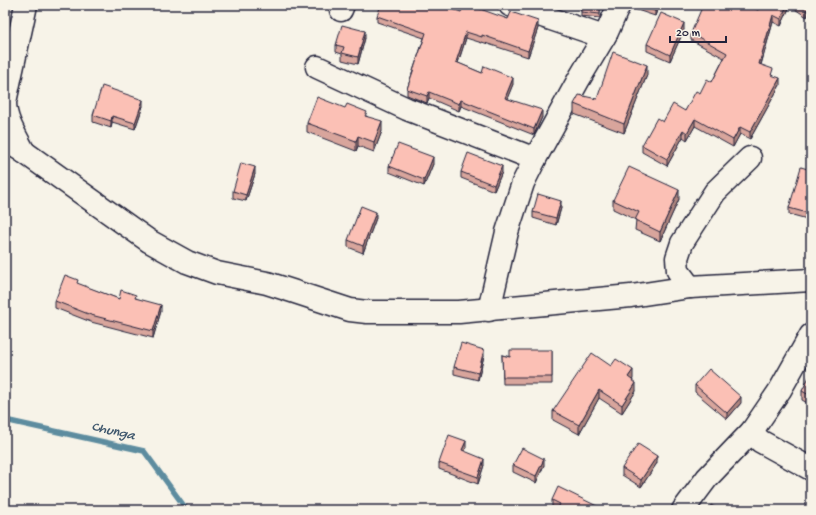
<svg xmlns="http://www.w3.org/2000/svg" width="816" height="515" font-family="'Gochi Hand',sans-serif">
	<style>
		.lines { fill: none; stroke-linecap: round; stroke-linejoin: round }
		.stream { stroke: #5d8c9f; stroke-width: 5.5 }
		.minor-casing { stroke: #22223b; stroke-width: 25 }
		.minor { stroke: #f7f3e8; stroke-width: 22 }
		.wall { fill: #d8a59c; stroke: #22223b }
		.shaded-wall { fill: #b0867f; stroke: #22223b }
		.building { fill: #fbc0b5; stroke: #22223b }
		.labels { text-anchor: middle; dominant-baseline: central; stroke-width: 3; stroke-linejoin: round; paint-order: stroke }
		.water-label { font-size: 14px; font-style: italic; fill: #3f576d; stroke: #f7f3e8 }
	</style>
	<rect width="100%" height="100%" fill="#f7f3e8"/>
	<filter id="ink" filterUnits="userSpaceOnUse"><feTurbulence type="fractalNoise" baseFrequency=".025" numOctaves="2"/><feDisplacementMap in="SourceGraphic" scale="8" xChannelSelector="R" yChannelSelector="G"/><feConvolveMatrix kernelMatrix="1 2 1 2 8 2 1 2 1" color-interpolation-filters="sRGB"/></filter>
	<g filter="url(#ink)">
		<g class="lines">
			<!-- stream -->
			<polyline class="stream" points="5,420 144,451 187,510"/>
			<defs>
				<g id="minor">
					<polyline points="510,5 604,37"/>
					<polyline points="341,10 343,5"/>
					<polyline points="317,67 407,109 535,159 523,183 507,232 489,310"/>
					<polyline points="5,140 24,152 149,241 187,262 217,273 267,283 292,291 350,310 367,312 459,312 631,296 690,287 811,280"/>
					<path d="M24,152C16,136 5,120 5,102L26,5"/>
					<polyline points="535,159 579,79 607,32 619,5"/>
					<polyline points="690,287 678,271 677,258 682,243 715,192 750,158"/>
					<polyline points="811,335 780,390 752,431 760,441 811,469"/>
					<polyline points="683,510 707,478 752,431"/>
				</g>
			</defs>
			<!-- minor casing -->
			<use href="#minor" class="minor-casing"/>
			<!-- minor -->
			<use href="#minor" class="minor"/>
		</g>
		<!-- wall -->
		<g class="wall">
			<polygon points="581,5 600,5 600,18 581,16"/>
			<polygon points="631,5 659,5 655,16 631,8"/>
			<polygon points="760,5 811,5 807,17 790,6 781,26 773,22 761,65 773,76 780,85 750,139 740,134 733,147 695,126 687,140 683,137 667,166 642,152 642,145 663,122 685,111 700,93 712,82 724,58 691,40 691,33 758,10"/>
			<polygon points="461,12 508,19 538,28 528,57 482,42 482,43 466,38 458,63 482,73 513,84 507,98 542,117 534,135 461,106 459,111 429,98 427,103 407,95 407,89 424,38 377,22 377,16"/>
			<polygon points="684,30 670,61 647,51 647,44"/>
			<polygon points="365,38 358,64 342,60 342,54 336,52 336,45"/>
			<polygon points="647,75 624,133 574,114 574,104 597,99"/>
			<polygon points="143,106 135,129 112,122 111,128 93,122 93,115"/>
			<polygon points="367,116 382,131 374,152 358,146 356,151 307,132 307,123"/>
			<polygon points="433,164 424,186 389,172 389,166"/>
			<polygon points="811,170 811,220 789,214 789,208"/>
			<polygon points="461,172 502,172 494,191 461,178"/>
			<polygon points="255,174 246,201 233,198 233,191"/>
			<polygon points="679,199 660,241 635,230 636,220 613,209 613,200"/>
			<polygon points="561,208 556,225 533,218 533,212"/>
			<polygon points="376,218 363,253 348,247 348,240"/>
			<polygon points="78,284 119,299 136,298 161,311 153,338 91,322 55,308 55,301"/>
			<polygon points="552,350 552,384 503,384 502,355 510,357"/>
			<polygon points="484,356 478,380 454,374 454,367"/>
			<polygon points="611,366 633,379 632,380 636,391 622,413 599,398 579,434 553,420 553,411"/>
			<polygon points="811,374 811,405 802,400 802,391"/>
			<polygon points="695,385 741,403 727,419 695,392"/>
			<polygon points="466,448 464,451 484,465 478,484 439,469 439,463"/>
			<polygon points="657,463 641,487 622,475 622,468"/>
			<polygon points="513,465 544,465 536,483 513,472"/>
			<polygon points="552,500 605,510 554,510 552,509"/>
		</g>
		<!-- shaded-wall -->
		<g class="shaded-wall">
			<polygon points="657,5 659,5 655,16 655,11"/>
			<polygon points="787,5 790,5 790,6 781,26 781,19"/>
			<polygon points="810,5 811,5 811,10 807,17 807,10"/>
			<polygon points="773,15 773,22 759,71 759,64"/>
			<polygon points="538,21 538,28 528,57 528,51"/>
			<polygon points="684,23 684,30 670,61 670,55"/>
			<polygon points="365,31 365,38 358,64 358,57"/>
			<polygon points="466,32 466,38 456,69 456,62"/>
			<polygon points="647,65 647,75 624,133 624,124"/>
			<polygon points="513,78 513,84 505,104 505,98"/>
			<polygon points="780,78 780,85 750,139 750,132"/>
			<polygon points="429,92 429,98 427,103 427,96"/>
			<polygon points="143,100 143,106 135,129 135,123"/>
			<polygon points="461,100 461,106 459,111 459,104"/>
			<polygon points="542,110 542,117 534,135 534,129"/>
			<polygon points="112,116 112,122 111,128 111,121"/>
			<polygon points="695,119 695,126 687,140 687,133"/>
			<polygon points="382,121 382,131 374,152 374,142"/>
			<polygon points="740,127 740,134 733,147 733,140"/>
			<polygon points="683,130 683,137 667,166 667,159"/>
			<polygon points="358,136 358,146 356,151 356,141"/>
			<polygon points="433,157 433,164 424,186 424,180"/>
			<polygon points="502,166 502,172 494,191 494,185"/>
			<polygon points="255,167 255,174 246,201 246,195"/>
			<polygon points="679,190 679,199 660,241 660,232"/>
			<polygon points="561,201 561,208 556,225 556,218"/>
			<polygon points="376,212 376,218 363,253 363,246"/>
			<polygon points="161,305 161,311 153,338 153,331"/>
			<polygon points="484,350 484,356 478,380 478,373"/>
			<polygon points="633,370 633,379 628,386 628,377"/>
			<polygon points="636,383 636,391 622,413 622,405"/>
			<polygon points="599,390 599,398 579,434 579,425"/>
			<polygon points="741,397 741,403 727,419 727,413"/>
			<polygon points="466,441 466,448 462,457 462,450"/>
			<polygon points="657,456 657,463 641,487 641,480"/>
			<polygon points="484,459 484,465 478,484 478,477"/>
			<polygon points="544,459 544,465 536,483 536,476"/>
		</g>
		<!-- building -->
		<g class="building">
			<polygon points="381,5 440,5 461,12 464,5 469,5 508,19 511,12 538,21 528,51 482,35 482,37 466,32 456,62 482,73 484,66 513,78 505,98 542,110 534,129 461,100 459,104 429,92 427,96 407,89 426,33 377,16"/>
			<polygon points="581,5 600,5 600,14 581,12"/>
			<polygon points="639,5 657,5 655,11"/>
			<polygon points="703,5 748,5 758,10 760,5 787,5 781,19 773,15 759,64 773,69 771,75 780,78 750,132 740,127 733,140 695,119 687,133 683,130 667,159 642,145 657,118 663,122 673,104 685,111 696,91 700,93 707,79 712,82 727,53 691,33"/>
			<polygon points="799,5 810,5 807,10"/>
			<polygon points="661,13 684,23 670,55 647,44"/>
			<polygon points="342,25 365,31 358,57 342,53 344,47 336,45"/>
			<polygon points="613,52 647,65 624,124 574,104 579,95 597,99"/>
			<polygon points="102,86 143,100 135,123 112,116 111,121 93,115"/>
			<polygon points="317,97 345,108 347,104 367,112 365,116 382,121 374,142 358,136 356,141 307,123"/>
			<polygon points="398,144 433,157 424,180 389,166"/>
			<polygon points="468,153 502,166 494,185 461,172"/>
			<polygon points="241,163 255,167 246,195 233,191"/>
			<polygon points="629,167 679,190 660,232 635,220 639,212 613,200"/>
			<polygon points="801,167 811,170 811,214 789,208"/>
			<polygon points="538,194 561,201 556,218 533,212"/>
			<polygon points="361,206 376,212 363,246 348,240"/>
			<polygon points="65,275 78,280 77,283 119,299 121,290 136,295 135,298 161,305 153,331 91,315 55,301"/>
			<polygon points="461,343 484,350 478,373 454,367"/>
			<polygon points="510,350 552,350 552,377 503,377 502,355 510,357"/>
			<polygon points="592,353 611,366 616,359 633,370 628,377 636,383 622,405 599,390 579,425 553,411"/>
			<polygon points="709,369 741,397 727,413 695,385"/>
			<polygon points="811,373 811,396 802,391"/>
			<polygon points="449,435 466,441 462,450 484,459 478,477 439,463"/>
			<polygon points="638,444 657,456 641,480 622,468"/>
			<polygon points="522,448 544,459 536,476 513,465"/>
			<polygon points="558,487 605,510 557,510 560,504 552,500"/>
			<polygon points="711,505 720,510 709,510"/>
		</g>
	</g>
	<g class="labels">
		<!-- water labels -->
		<g class="water-label">
			<text transform="translate(113 432) rotate(13)">Chunga</text>
		</g>
	</g>
	<!-- margin -->
	<rect width="816" height="515" fill="none" stroke="#f7f3e8" stroke-width="20"/>
	<rect x="10" y="10" width="796" height="495" fill="none" stroke="#22223b" stroke-width="1.5" filter="url(#ink)"/>
	<!-- scale -->
	<path d="M670 36v6h56v-6" fill="none" stroke="#22223b" stroke-width="2"/>
	<text x="676" y="36" font-size="12" fill="#22223b" stroke="#f7f3e8" stroke-width="3" paint-order="stroke">20 m</text>
</svg>
